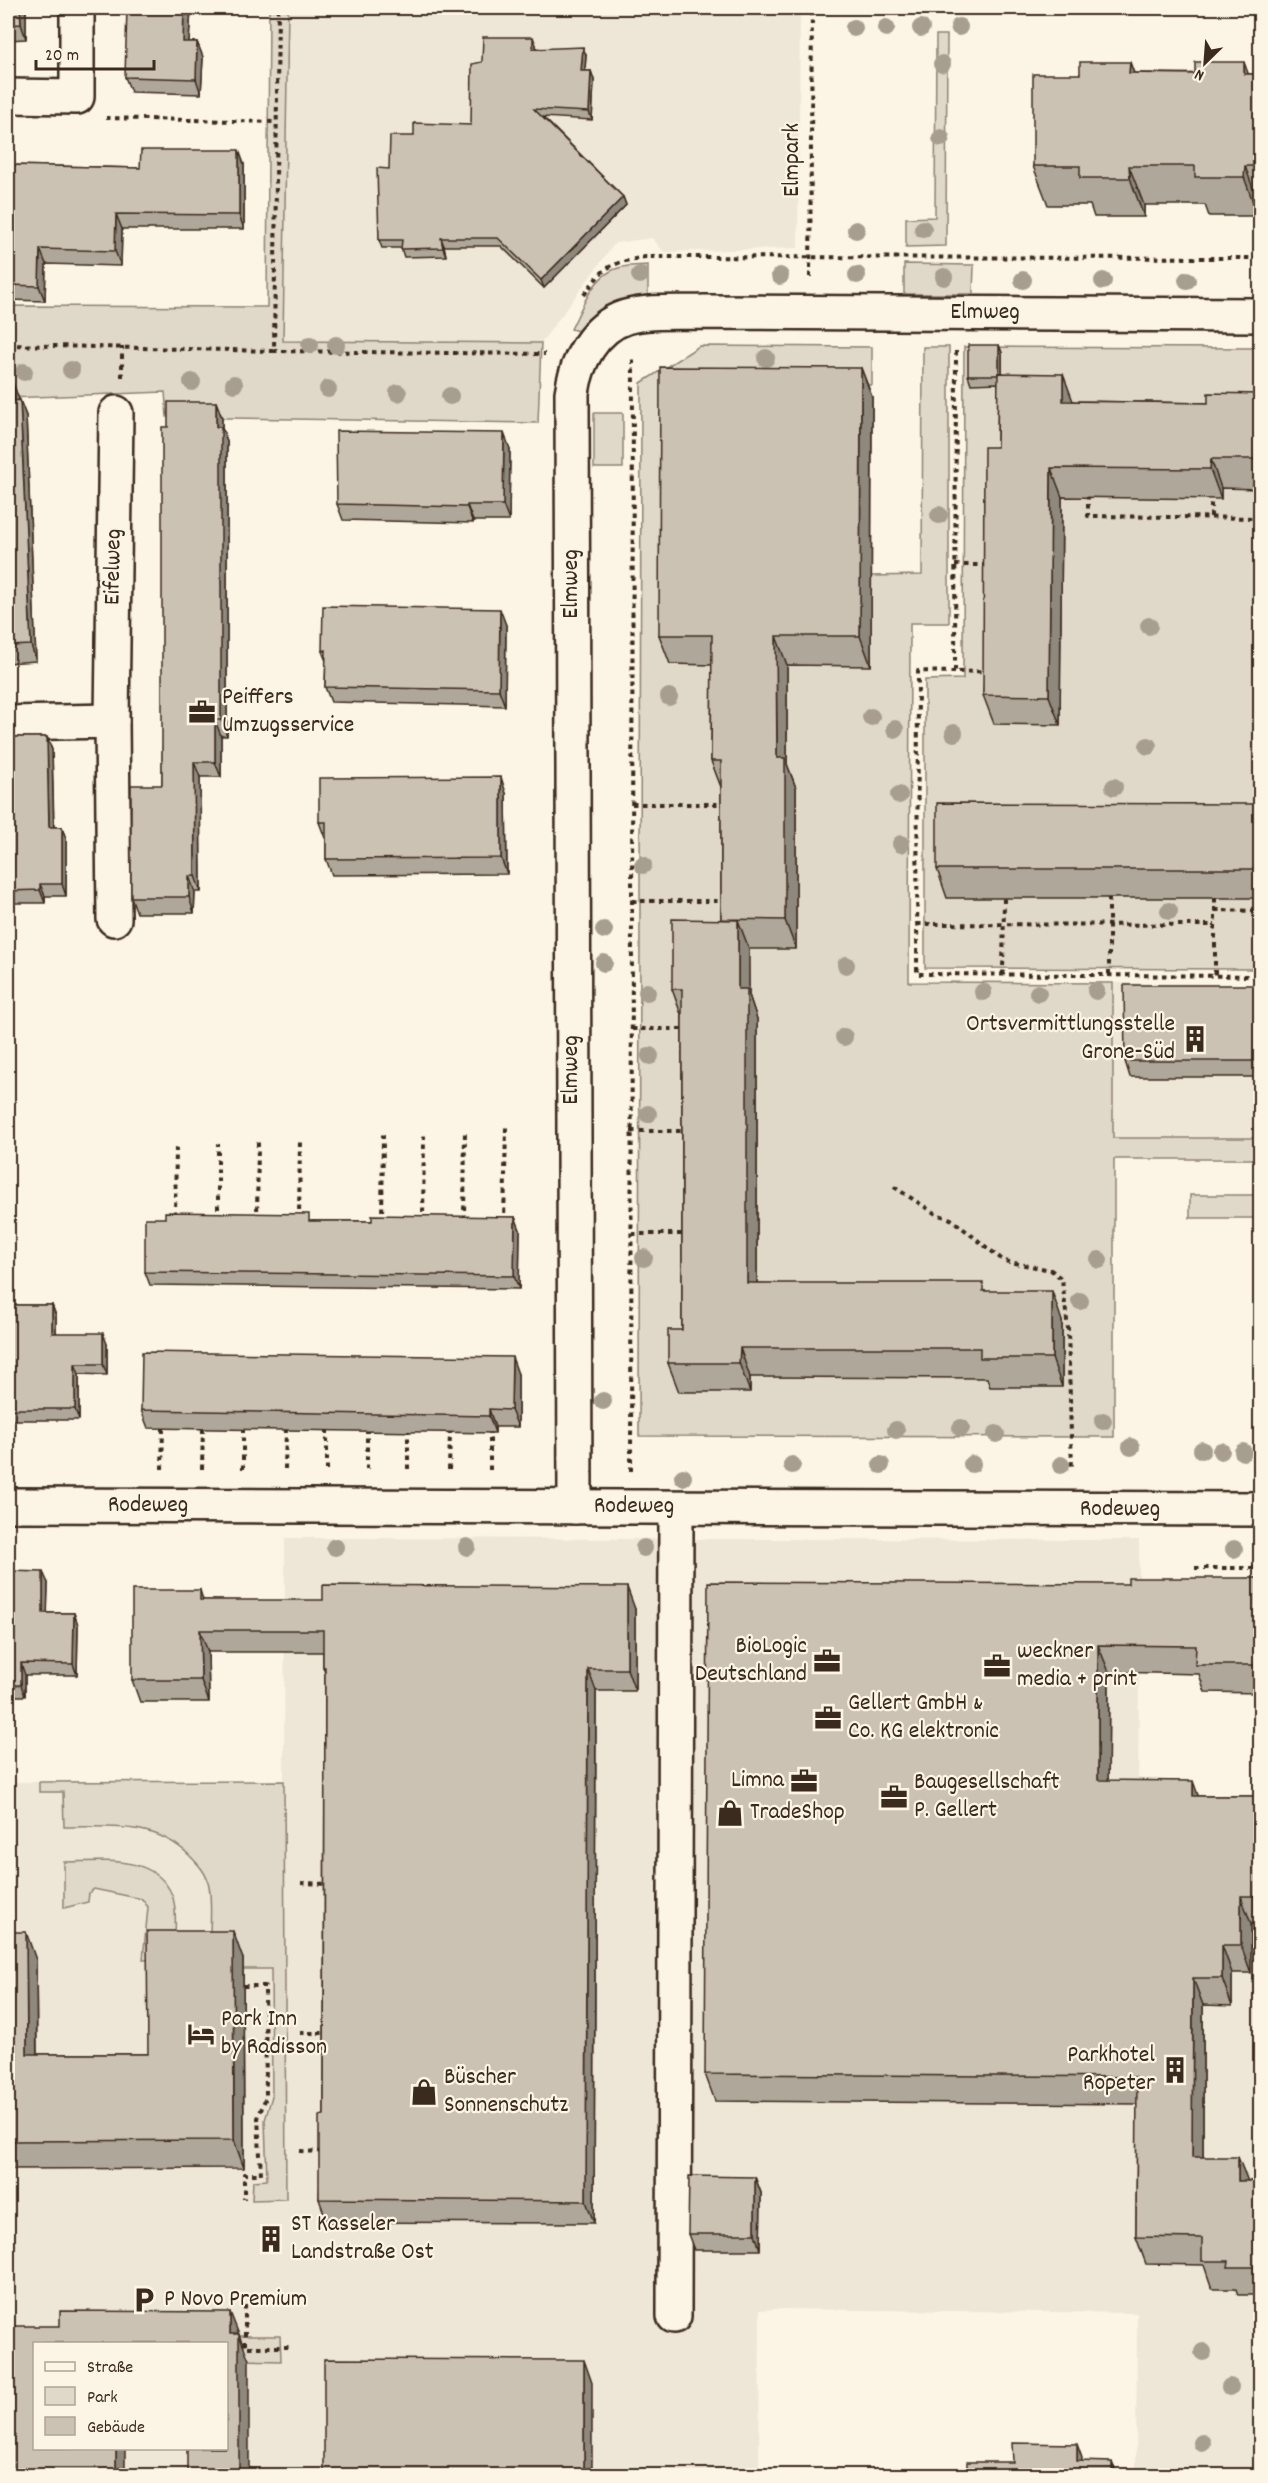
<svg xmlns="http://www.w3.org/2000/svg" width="1268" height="2483" font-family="Dekko,sans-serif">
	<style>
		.built { fill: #eee6d6; fill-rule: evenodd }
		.green { fill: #e0d8c8; stroke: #8e8173; stroke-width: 1.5 }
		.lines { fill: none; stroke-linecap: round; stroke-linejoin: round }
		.minor-casing { stroke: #3b2a1e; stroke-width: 38 }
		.path { stroke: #3b2a1e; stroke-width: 4; stroke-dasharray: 4.5 4.5; stroke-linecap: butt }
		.minor { stroke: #fcf5e5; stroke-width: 33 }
		.tree { fill: #a89e8f }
		.wall { fill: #afa79a; stroke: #3b2a1e; stroke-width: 1.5 }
		.shaded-wall { fill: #8f887d; stroke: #3b2a1e; stroke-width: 1.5 }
		.building { fill: #ccc2b3; stroke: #3b2a1e; stroke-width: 1.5 }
		.labels { text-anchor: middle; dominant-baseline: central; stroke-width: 4.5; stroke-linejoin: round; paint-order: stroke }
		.street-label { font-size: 24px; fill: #3b2a1e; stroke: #fcf5e5 }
		.poi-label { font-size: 24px; fill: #3b2a1e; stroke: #fcf5e5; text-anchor: start }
	</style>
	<rect width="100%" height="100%" fill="#fcf5e5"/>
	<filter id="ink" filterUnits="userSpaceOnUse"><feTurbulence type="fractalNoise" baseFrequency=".0167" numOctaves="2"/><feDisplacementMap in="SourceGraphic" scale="12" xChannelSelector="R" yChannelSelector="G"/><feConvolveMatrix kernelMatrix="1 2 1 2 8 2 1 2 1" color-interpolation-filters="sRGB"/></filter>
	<g filter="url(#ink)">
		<!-- built -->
		<g class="built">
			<polygon points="288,8 800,8 798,248 664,252 652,238 615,243 541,343 283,341"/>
			<polygon points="1113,983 1260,984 1260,1138 1113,1138"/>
			<path d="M285,1538L1139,1540V1606L1203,1673H1139L1138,1797L1260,1798V2475H1136L1137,2313L775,2309L760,2310L759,2475L8,2476V1782L284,1781ZM34,2344H226V2448H34Z"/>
		</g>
		<!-- green -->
		<g class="green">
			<polygon points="269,8 288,8 283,341 541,343 538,423 167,417 165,392 8,398 8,306 267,307"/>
			<polygon points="936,35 947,35 946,246 906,247 906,218 935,217"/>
			<polygon points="904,264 974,265 973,294 904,294"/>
			<path d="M648,265V295C619,299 599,311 578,331L571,329C581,310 591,281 611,271C621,265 636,266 648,265Z"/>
			<polygon points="699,346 872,347 872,385 802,385 670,664 871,665 871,576 922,575 923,347 949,347 949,623 910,623 909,982 1113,983 1113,1138 1260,1138 1260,1159 1114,1159 1114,1437 639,1436 641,383"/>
			<polygon points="964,347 1260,348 1260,969 925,968 925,680 963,679"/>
			<rect x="594" y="413" width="29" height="55"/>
			<rect x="1190" y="1195" width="68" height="23"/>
			<path d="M284,1781L286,2199L252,2200L253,2181L267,2180L265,2120L272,2096L271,1969H243L209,1959C209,1936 213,1909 209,1886C207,1873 198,1864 189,1855C154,1821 109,1827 64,1827L63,1792H39V1782Z"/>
			<path d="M64,1862C100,1862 155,1853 172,1895C178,1910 174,1942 175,1959L143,1960L148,1907L142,1899L94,1889L89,1893L88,1902L64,1908Z"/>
			<polygon points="240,2336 280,2336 281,2361 240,2360"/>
		</g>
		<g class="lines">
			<defs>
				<g id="minor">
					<polyline points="8,96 77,97 77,8"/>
					<polyline points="112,721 116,413"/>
					<polyline points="8,723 112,721 114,919"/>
					<polyline points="8,1505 1260,1509"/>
					<path d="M575,1507L572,393C576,362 594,327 626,317C650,310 680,313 705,312L1260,315"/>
					<polyline points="674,2316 676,1508"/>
				</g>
			</defs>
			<!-- minor casing -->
			<use href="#minor" class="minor-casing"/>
			<!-- path -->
			<g class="path">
				<polyline points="278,8 274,351 545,354"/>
				<polyline points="106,118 276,122"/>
				<polyline points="810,277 812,8"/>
				<path d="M584,295C605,265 609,264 645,257L1260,258"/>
				<polyline points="8,345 274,351"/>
				<polyline points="956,351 955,672 987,671"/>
				<polyline points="122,377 122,347"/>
				<polyline points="1088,495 1088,516 1260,518"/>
				<polyline points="1211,517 1211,499"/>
				<polyline points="955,565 987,565"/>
				<polyline points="955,672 918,671 917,974 1260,976"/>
				<polyline points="632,804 724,804"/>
				<polyline points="1109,898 1109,976"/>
				<polyline points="1215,898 1215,976"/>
				<polyline points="632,901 724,901"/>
				<polyline points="1215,910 1260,911"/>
				<polyline points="917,924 1215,925"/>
				<polyline points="1003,975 1004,898"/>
				<polyline points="632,1029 685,1029"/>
				<polyline points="631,1131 685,1131"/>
				<polyline points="894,1187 936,1214 951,1219 1004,1261 1051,1270 1062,1279 1068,1329 1072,1470"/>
				<polyline points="175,1215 176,1147"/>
				<polyline points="218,1218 218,1144"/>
				<polyline points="257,1219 258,1141"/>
				<polyline points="299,1219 300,1139"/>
				<polyline points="464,1219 465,1129"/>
				<polyline points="382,1220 383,1134"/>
				<polyline points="423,1221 424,1132"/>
				<polyline points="504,1222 506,1127"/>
				<polyline points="632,1234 685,1234"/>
				<polyline points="162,1469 163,1429"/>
				<polyline points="202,1469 203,1429"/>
				<polyline points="243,1469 243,1429"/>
				<polyline points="285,1469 286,1430"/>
				<polyline points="367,1469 367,1431"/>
				<polyline points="408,1469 408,1431"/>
				<polyline points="327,1470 327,1431"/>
				<polyline points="449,1470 450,1432"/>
				<polyline points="490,1470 490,1433"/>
				<polyline points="631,1471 633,356"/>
				<polyline points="1195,1568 1260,1568"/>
				<polyline points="301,1883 327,1884"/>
				<polyline points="243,1986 265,1986 266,2097 258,2118 261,2174 244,2174 244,2199"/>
				<polyline points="300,2033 326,2033"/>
				<polyline points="300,2151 323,2152"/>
				<polyline points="245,2305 245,2347 292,2347"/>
			</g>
			<!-- minor -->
			<use href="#minor" class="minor"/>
		</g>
		<!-- trees -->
		<g class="tree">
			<circle cx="959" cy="27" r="9"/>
			<circle cx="854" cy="28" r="9"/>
			<circle cx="886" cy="28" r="9"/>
			<circle cx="921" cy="28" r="9"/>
			<circle cx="942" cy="64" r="9"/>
			<circle cx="941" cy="138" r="9"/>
			<circle cx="923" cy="229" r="9"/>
			<circle cx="856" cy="230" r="9"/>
			<circle cx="640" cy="275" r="9"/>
			<circle cx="857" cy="275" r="9"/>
			<circle cx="780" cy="276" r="9"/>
			<circle cx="944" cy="277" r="9"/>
			<circle cx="1023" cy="280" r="9"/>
			<circle cx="1187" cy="280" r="9"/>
			<circle cx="1103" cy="281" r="9"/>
			<circle cx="310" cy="345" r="9"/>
			<circle cx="336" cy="345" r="9"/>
			<circle cx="766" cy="358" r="9"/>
			<circle cx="71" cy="370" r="9"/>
			<circle cx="24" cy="372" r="9"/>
			<circle cx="192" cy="382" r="9"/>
			<circle cx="234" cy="384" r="9"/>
			<circle cx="328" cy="389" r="9"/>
			<circle cx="398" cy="393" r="9"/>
			<circle cx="450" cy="396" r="9"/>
			<circle cx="939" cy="515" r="9"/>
			<circle cx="1149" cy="626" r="9"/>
			<circle cx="669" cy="697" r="9"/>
			<circle cx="871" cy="717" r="9"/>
			<circle cx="895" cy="729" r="9"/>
			<circle cx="954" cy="733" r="9"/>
			<circle cx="1148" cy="746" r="9"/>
			<circle cx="1114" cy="787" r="9"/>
			<circle cx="899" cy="795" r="9"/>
			<circle cx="901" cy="844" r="9"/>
			<circle cx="643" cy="865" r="9"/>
			<circle cx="1169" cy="911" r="9"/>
			<circle cx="604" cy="930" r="9"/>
			<circle cx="604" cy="963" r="9"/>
			<circle cx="846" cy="965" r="9"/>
			<circle cx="1096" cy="991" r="9"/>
			<circle cx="647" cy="992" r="9"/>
			<circle cx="983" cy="992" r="9"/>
			<circle cx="1038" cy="993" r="9"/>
			<circle cx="844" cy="1037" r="9"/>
			<circle cx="650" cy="1056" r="9"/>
			<circle cx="648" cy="1114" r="9"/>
			<circle cx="644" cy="1258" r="9"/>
			<circle cx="1099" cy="1260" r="9"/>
			<circle cx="1080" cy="1301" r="9"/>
			<circle cx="603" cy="1401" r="9"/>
			<circle cx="1103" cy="1421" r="9"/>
			<circle cx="961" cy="1428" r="9"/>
			<circle cx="896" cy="1430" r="9"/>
			<circle cx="996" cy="1434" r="9"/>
			<circle cx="1131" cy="1447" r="9"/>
			<circle cx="1202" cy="1450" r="9"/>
			<circle cx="1221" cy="1451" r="9"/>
			<circle cx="1243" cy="1452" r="9"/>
			<circle cx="972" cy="1464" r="9"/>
			<circle cx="792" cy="1465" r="9"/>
			<circle cx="881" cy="1465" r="9"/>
			<circle cx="1061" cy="1465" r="9"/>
			<circle cx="683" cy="1477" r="9"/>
			<circle cx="335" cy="1547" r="9"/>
			<circle cx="467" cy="1547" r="9"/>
			<circle cx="644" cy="1548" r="9"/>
			<circle cx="1234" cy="1549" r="9"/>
			<circle cx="1203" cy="2352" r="9"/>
			<circle cx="1230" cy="2387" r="9"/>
			<circle cx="1202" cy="2443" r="9"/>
		</g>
		<!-- wall -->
		<g class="wall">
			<polygon points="8,8 26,8 26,39 8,40"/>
			<polygon points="191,8 189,42 197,42 203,57 201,94 131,92 125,77"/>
			<polygon points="536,45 536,48 586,55 585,71 591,71 594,80 592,120 543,117 623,197 626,205 544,288 501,246 444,246 446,256 404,257 401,248 382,248 379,240 389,169 414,136 471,125 482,62"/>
			<polygon points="1134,73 1260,74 1260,205 1259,205 1258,216 1209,216 1205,205 1144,205 1144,217 1094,217 1090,205 1048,205 1033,166 1080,74"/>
			<polygon points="244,164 244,229 122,229 121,266 46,264 45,301 8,300 8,165 140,168"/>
			<polygon points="999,345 1002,353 1002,373 1073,401 1208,403 1260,394 1260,489 1221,488 1221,499 1062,497 1060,725 994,724 983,695 997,447 998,383 971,384 968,375"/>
			<polygon points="861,368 872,397 871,666 787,665 787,764 796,788 796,949 748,949 749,995 757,1019 757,1283 986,1291 1062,1321 1062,1387 990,1387 987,1378 750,1377 750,1392 679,1392 668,1363 682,1330 682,1017 672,989 721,920 721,787 711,761 712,665 670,664 659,635"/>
			<polygon points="8,383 19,399 26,416 36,661 8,663"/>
			<polygon points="216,402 222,418 222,428 227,442 227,736 221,736 221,777 200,777 201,892 195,892 194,913 137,913 131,897 162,785 168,427"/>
			<polygon points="510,449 509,521 473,521 473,523 343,520 337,504"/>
			<polygon points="506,625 505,706 331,702 325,687 326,661 322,651"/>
			<polygon points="8,737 47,737 52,750 54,827 62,827 66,839 66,896 45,896 45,903 8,903"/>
			<polygon points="506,793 507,874 332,875 326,859 326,838 325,838 319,822"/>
			<polygon points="1260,811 1260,898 947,898 937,869"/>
			<polygon points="1260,985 1260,1077 1130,1077 1125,1061"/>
			<polygon points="515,1217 520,1230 519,1289 150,1285 145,1272 312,1221 372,1221"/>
			<polygon points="8,1305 52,1305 56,1316 56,1333 107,1344 107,1375 79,1374 79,1420 8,1420"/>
			<polygon points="518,1374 518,1427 495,1427 495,1433 148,1428 141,1410"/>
			<polygon points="8,1571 48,1583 47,1613 74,1613 78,1625 77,1675 25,1675 25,1696 8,1696"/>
			<polygon points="1260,1578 1260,1693 1205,1692 1199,1674 1109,1672 1108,1781 1198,1796 1260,1796 1260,1924 1251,1924 1251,1973 1232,1973 1232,2006 1203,2005 1203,2157 1247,2181 1260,2181 1260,2295 1238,2295 1236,2289 1212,2289 1204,2265 1146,2264 1136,2237 1137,2104 715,2101 705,2074 1128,1584"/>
			<polygon points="200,1590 203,1600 635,1609 635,1691 596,1691 594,2223 327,2222 319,2199 324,2115 325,1673 323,1667 323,1652 208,1652 209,1702 140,1702 132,1680"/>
			<polygon points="8,1932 36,1960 37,2054 148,2054 243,1959 244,2168 8,2169"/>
			<polygon points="755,2177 761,2193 760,2250 694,2250 688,2234"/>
		</g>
		<!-- shaded-wall -->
		<g class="shaded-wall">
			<polygon points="20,8 26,8 26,39 21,24"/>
			<polygon points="184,8 191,8 188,57 183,42"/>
			<polygon points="533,37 536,45 536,57 533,49"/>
			<polygon points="197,42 203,57 201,94 196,79"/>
			<polygon points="583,47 586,55 584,79 581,71"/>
			<polygon points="1130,62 1144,101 1129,73"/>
			<polygon points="1244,62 1258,101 1244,74"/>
			<polygon points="591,71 594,80 592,120 589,112"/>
			<polygon points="239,150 244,164 244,229 239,215"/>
			<polygon points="1129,166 1144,205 1144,217 1130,178"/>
			<polygon points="1245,166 1259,205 1258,216 1244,177"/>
			<polygon points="623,197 626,205 544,288 541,280"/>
			<polygon points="116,214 122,229 121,266 115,251"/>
			<polygon points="441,238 444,246 446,256 443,248"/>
			<polygon points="40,249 46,264 45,301 39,286"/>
			<polygon points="999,345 1002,353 1002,383 999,375"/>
			<polygon points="861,368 872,397 871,666 860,636"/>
			<polygon points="1063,374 1074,404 1063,401"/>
			<polygon points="13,383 19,399 20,417 14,401"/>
			<polygon points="20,400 26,416 36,661 31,645"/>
			<polygon points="216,402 222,418 222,428 227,442 227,736 221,720"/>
			<polygon points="504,433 510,449 509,521 503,505"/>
			<polygon points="1211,459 1221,488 1221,499 1210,469"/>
			<polygon points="1051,468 1062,497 1060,725 1049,696"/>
			<polygon points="467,505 473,521 473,523 467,507"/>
			<polygon points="500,609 506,625 505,706 499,690"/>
			<polygon points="776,636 787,665 787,764 796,788 796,949 785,920 777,758"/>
			<polygon points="215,720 221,736 221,777 215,762"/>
			<polygon points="47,737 52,750 54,840 49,827"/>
			<polygon points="194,762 200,777 201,892 195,876"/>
			<polygon points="501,777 506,793 507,874 501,858"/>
			<polygon points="1258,804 1260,811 1260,876 1258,869"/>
			<polygon points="62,827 66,839 66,896 62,884"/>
			<polygon points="189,876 195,892 194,913 189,897"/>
			<polygon points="40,884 45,896 45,903 40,890"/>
			<polygon points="738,920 749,949 749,995 757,1019 757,1313 747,1283 738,989"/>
			<polygon points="515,1217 520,1230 519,1289 514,1276"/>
			<polygon points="1052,1291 1062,1321 1062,1387 1052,1358"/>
			<polygon points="52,1305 56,1316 56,1344 52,1333"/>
			<polygon points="103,1333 107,1344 107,1375 103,1364"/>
			<polygon points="740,1348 750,1377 750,1392 739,1363"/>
			<polygon points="512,1357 518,1374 518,1427 511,1410"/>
			<polygon points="75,1364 79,1374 79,1420 75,1409"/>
			<polygon points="489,1409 495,1427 495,1433 489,1416"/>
			<polygon points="43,1572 48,1583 47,1624 43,1613"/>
			<polygon points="627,1587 635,1609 635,1691 627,1669"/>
			<polygon points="74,1613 78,1625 77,1675 73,1664"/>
			<polygon points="200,1630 208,1652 209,1702 201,1680"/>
			<polygon points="1098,1645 1109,1672 1108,1808 1098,1780"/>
			<polygon points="21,1663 25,1675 25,1696 21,1685"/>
			<polygon points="588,1669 596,1691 594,2223 586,2201"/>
			<polygon points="1193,1781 1203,1809 1193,1796"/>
			<polygon points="1241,1896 1251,1924 1251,1973 1241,1945"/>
			<polygon points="233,1931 243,1959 244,2168 234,2140"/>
			<polygon points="26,1932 36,1960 37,2083 27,2054"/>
			<polygon points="1222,1945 1232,1973 1232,2006 1222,1978"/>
			<polygon points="1193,1978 1203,2005 1203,2184 1192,2157"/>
			<polygon points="1238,2157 1249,2184 1238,2181"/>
			<polygon points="755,2177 761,2193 760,2250 755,2234"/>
			<polygon points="230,2312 249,2360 249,2475 239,2475 230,2334"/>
			<polygon points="584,2360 592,2383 592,2475 584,2475"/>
			<polygon points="1077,2444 1082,2458 1082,2475 1077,2461"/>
			<rect x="116" y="2448" width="9" height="27"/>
			<polygon points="1112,2462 1117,2475 1112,2475"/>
		</g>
		<!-- building -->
		<g class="building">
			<polygon points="8,8 20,8 21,24 8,25"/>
			<polygon points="127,8 184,8 183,42 197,42 196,79 125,77"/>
			<polygon points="483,37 533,37 533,49 583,47 581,71 591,71 589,112 534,109 623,197 541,280 498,238 441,238 443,248 401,249 402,240 379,240 377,168 389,169 390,136 414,136 414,123 471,125 472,64 482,62"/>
			<polygon points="1080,62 1130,62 1129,73 1195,74 1195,62 1244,62 1244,74 1260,74 1260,166 1245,166 1244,177 1195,177 1195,166 1129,166 1130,178 1080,178 1080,166 1033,166 1033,74 1080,74"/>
			<polygon points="141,150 239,150 239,215 116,214 115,251 40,249 39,286 8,285 8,165 140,168"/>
			<polygon points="968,345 999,345 999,373 998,373 998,375 968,375"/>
			<polygon points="660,367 861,368 860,636 776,636 777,758 785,758 785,920 721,919 721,761 711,761 712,635 659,635"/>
			<polygon points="998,373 1063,374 1063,401 1208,403 1208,393 1260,394 1260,459 1211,459 1210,469 1051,468 1049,696 983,695 984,447 997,447"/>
			<polygon points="8,383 13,383 14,401 20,400 31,645 8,646"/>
			<polygon points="168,402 216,402 216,427 221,427 221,720 215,720 215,762 194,762 195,876 189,876 189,897 131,897 131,785 162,785 162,427 168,427"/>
			<polygon points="336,431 504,433 503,505 467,505 467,507 337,504"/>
			<polygon points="323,606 500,609 499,690 325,687 326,650 322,651"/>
			<polygon points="8,737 47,737 49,827 62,827 62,884 40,884 40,890 8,891"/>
			<polygon points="501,777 501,858 326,859 326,822 319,822 319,778"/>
			<polygon points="937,803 1258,804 1258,869 937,869"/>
			<polygon points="672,919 738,920 738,989 747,989 747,1283 983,1283 983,1291 1052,1291 1052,1358 980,1358 980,1348 740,1348 739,1363 668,1363 668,1330 682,1330 682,989 672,989"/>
			<polygon points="1124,985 1260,985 1260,1061 1125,1061"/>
			<polygon points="165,1212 309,1214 309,1221 372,1221 372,1215 515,1217 514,1276 145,1272 145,1218 165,1218"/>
			<polygon points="8,1305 52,1305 52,1333 103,1333 103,1364 75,1364 75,1409 8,1409"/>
			<polygon points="142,1352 512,1357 511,1410 489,1409 489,1416 141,1410"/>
			<polygon points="8,1571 43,1572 43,1613 74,1613 73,1664 21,1663 21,1685 8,1685"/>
			<polygon points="1128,1578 1260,1578 1260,1665 1195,1665 1196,1646 1098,1645 1098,1780 1193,1781 1193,1796 1260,1796 1260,1896 1241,1896 1241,1945 1222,1945 1222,1978 1193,1978 1192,2157 1238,2157 1238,2181 1260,2181 1260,2267 1228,2267 1229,2261 1202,2261 1202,2238 1136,2237 1137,2077 705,2074 708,1582 1128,1584"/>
			<polygon points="323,1585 627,1587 627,1669 588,1669 586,2201 319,2199 319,2116 324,2115 325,1667 323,1667 323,1630 200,1630 201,1680 132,1680 132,1590 200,1590 200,1600 323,1600"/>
			<polygon points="147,1931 233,1931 234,2140 8,2141 8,1932 26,1932 27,2054 148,2054"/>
			<polygon points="689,2176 755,2177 755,2234 688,2234"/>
			<polygon points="60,2311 230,2312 230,2334 239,2334 239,2475 187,2475 187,2448 226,2448 226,2343 34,2343 34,2448 116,2448 116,2475 8,2475 8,2326 60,2326"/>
			<polygon points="324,2359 584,2360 584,2475 324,2475"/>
			<polygon points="1012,2443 1077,2444 1077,2461 1112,2462 1112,2475 967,2475 967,2462 1013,2462"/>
		</g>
	</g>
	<!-- icons -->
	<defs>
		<symbol id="office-bare" viewBox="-9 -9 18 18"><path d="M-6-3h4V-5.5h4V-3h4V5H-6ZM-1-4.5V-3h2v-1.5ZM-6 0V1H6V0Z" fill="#3b2a1e" stroke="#fcf5e5" stroke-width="2.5" paint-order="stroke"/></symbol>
		<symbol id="building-bare" viewBox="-9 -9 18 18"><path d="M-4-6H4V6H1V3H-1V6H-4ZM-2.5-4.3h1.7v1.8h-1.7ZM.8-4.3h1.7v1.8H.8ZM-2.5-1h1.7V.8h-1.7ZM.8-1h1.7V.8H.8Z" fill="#3b2a1e" stroke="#fcf5e5" stroke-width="2.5" paint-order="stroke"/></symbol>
		<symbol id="shop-bare" viewBox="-9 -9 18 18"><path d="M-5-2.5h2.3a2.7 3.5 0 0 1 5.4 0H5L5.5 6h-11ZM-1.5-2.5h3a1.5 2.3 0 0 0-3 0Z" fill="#3b2a1e" stroke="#fcf5e5" stroke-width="2.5" paint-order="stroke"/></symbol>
		<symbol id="hotel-bare" viewBox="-9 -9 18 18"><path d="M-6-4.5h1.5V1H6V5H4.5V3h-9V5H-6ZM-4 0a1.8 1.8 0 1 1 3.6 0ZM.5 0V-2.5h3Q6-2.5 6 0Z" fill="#3b2a1e" stroke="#fcf5e5" stroke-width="2.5" paint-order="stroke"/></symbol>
		<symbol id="parking-bare" viewBox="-9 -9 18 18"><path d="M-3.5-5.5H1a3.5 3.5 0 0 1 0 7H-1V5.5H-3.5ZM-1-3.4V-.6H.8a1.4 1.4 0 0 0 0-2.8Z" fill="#3b2a1e" stroke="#fcf5e5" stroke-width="2.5" paint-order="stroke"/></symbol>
	</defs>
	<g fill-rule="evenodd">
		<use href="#office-bare" x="183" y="693" width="38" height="38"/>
		<use href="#building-bare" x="1176" y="1020" width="38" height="38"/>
		<use href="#office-bare" x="808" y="1642" width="38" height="38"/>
		<use href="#office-bare" x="978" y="1647" width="38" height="38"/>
		<use href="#office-bare" x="809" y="1699" width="38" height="38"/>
		<use href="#office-bare" x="785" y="1762" width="38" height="38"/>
		<use href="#office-bare" x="875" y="1778" width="38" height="38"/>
		<use href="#shop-bare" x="711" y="1794" width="38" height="38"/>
		<use href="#hotel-bare" x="182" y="2015" width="38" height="38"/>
		<use href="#building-bare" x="1156" y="2051" width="38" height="38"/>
		<use href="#shop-bare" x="405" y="2073" width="38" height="38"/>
		<use href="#building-bare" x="252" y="2220" width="38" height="38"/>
		<use href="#parking-bare" x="125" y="2281" width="38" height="38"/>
	</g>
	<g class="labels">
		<!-- street labels -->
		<g class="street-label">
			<text transform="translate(793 160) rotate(-90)">Elmpark</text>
			<text x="985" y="313">Elmweg</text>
			<text transform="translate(114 567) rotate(-89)">Eifelweg</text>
			<text transform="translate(572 584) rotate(-90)">Elmweg</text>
			<text transform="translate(572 1070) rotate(-90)">Elmweg</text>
			<text x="148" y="1506">Rodeweg</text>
			<text x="634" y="1507">Rodeweg</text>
			<text x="1120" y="1510">Rodeweg</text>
		</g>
		<!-- poi labels -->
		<g class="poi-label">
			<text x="222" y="698">Peiffers<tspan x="222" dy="28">Umzugsservice</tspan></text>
			<text x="1175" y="1025" text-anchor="end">Ortsvermittlungsstelle<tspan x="1175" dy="28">Grone-Süd</tspan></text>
			<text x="807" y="1647" text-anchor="end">BioLogic<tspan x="807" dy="28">Deutschland</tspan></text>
			<text x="1017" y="1652">weckner<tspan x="1017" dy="28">media + print</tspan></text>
			<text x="848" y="1704">Gellert GmbH &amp;<tspan x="848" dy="28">Co. KG elektronic</tspan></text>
			<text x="784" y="1781" text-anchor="end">Limna</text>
			<text x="914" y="1783">Baugesellschaft<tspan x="914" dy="28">P. Gellert</tspan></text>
			<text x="750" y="1813">TradeShop</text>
			<text x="221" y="2020">Park Inn<tspan x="221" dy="28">by Radisson</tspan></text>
			<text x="1155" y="2056" text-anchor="end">Parkhotel<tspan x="1155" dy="28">Ropeter</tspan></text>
			<text x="444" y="2078">Büscher<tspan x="444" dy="28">Sonnenschutz</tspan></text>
			<text x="291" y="2225">ST Kasseler<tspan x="291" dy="28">Landstraße Ost</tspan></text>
			<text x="164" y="2300">P Novo Premium</text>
		</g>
	</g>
	<!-- margin -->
	<rect width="1268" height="2483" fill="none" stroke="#fcf5e5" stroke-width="30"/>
	<rect x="15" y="15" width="1238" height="2453" fill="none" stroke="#3b2a1e" stroke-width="2" filter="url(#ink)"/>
	<!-- legend -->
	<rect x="33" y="2342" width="195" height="108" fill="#fcf5e5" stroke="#afa495" stroke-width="1.5"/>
	<rect x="45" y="2362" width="30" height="9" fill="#fcf5e5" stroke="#afa495" stroke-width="1.5"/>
	<text x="87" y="2372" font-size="18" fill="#3b2a1e">Straße</text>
	<rect x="45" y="2387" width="30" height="18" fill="#e0d8c8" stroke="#afa495" stroke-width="1.5"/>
	<text x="87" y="2402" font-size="18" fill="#3b2a1e">Park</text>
	<rect x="45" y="2417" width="30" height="18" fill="#ccc2b3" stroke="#afa495" stroke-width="1.5"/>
	<text x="87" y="2432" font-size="18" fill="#3b2a1e">Gebäude</text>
	<!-- north arrow -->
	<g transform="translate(1205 63) rotate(205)" stroke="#fcf5e5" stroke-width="4.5" paint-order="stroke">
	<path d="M0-4.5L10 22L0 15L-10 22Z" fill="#3b2a1e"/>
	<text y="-9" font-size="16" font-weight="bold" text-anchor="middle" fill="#3b2a1e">N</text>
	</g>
	<!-- scale -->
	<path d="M36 60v9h118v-9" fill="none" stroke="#3b2a1e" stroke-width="3"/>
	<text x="45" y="60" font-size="18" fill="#3b2a1e" stroke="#fcf5e5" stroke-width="4.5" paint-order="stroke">20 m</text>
</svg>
